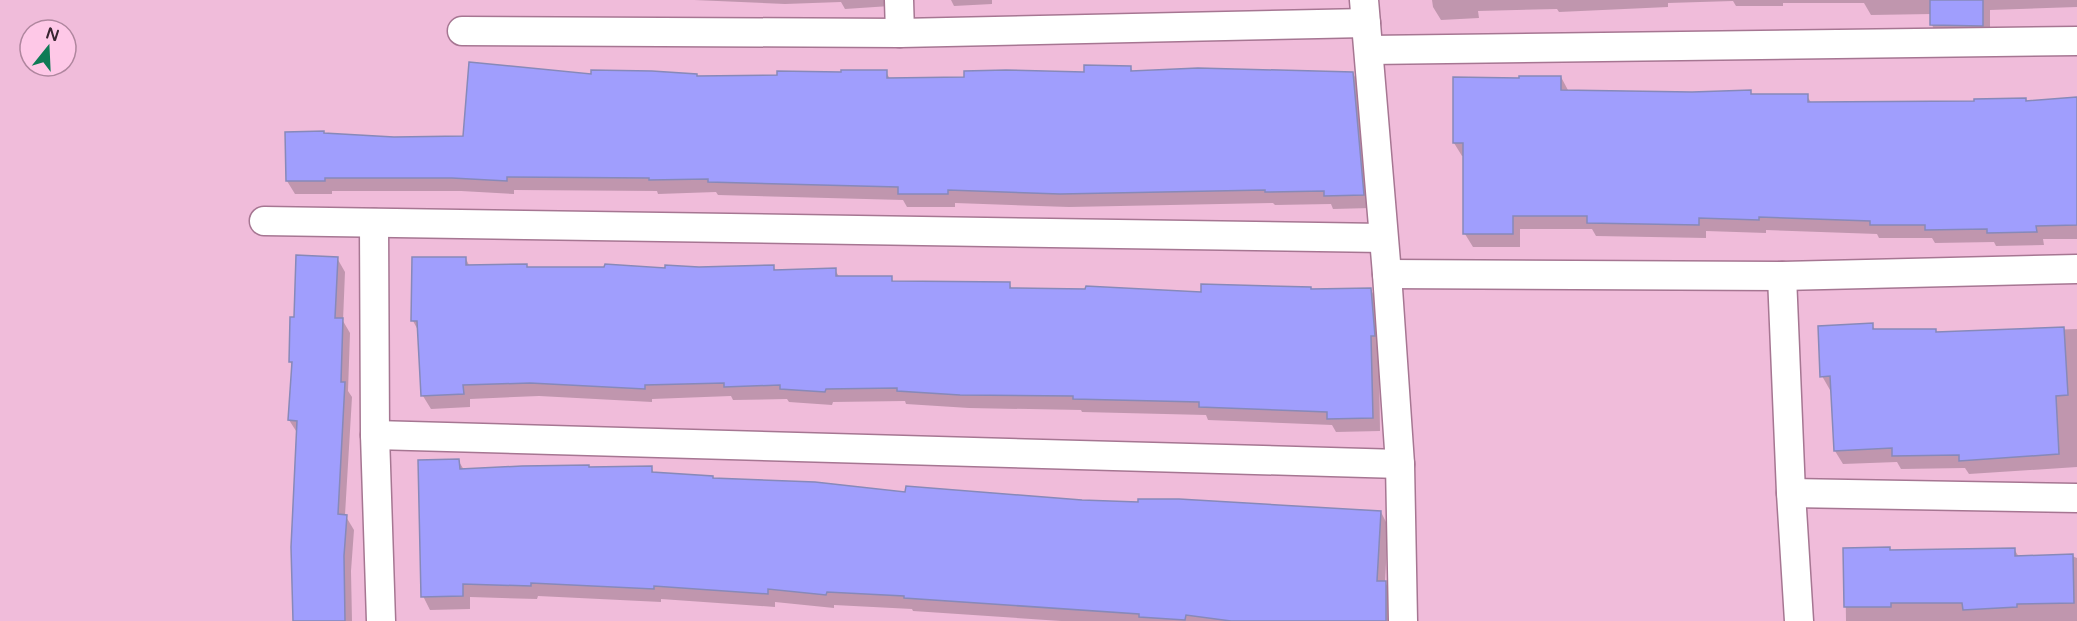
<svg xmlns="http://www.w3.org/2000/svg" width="2077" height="621" font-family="'Varela Round',sans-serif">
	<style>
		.shadow { fill: #0003 }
		.building { fill: #a09efd; stroke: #8789b9; stroke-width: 1.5 }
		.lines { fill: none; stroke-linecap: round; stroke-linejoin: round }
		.street-casing { stroke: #a67692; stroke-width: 31 }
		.street { stroke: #fff; stroke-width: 28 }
	</style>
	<rect width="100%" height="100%" fill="#f0bcda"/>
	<!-- shadow -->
	<g class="shadow">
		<polygon points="694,0 889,0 890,6 845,9 841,2 785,4"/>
		<polygon points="951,0 992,0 992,4 954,6"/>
		<polygon points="1432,0 2077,0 2077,7 1990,10 1990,39 1939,39 1932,25 1932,14 1871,15 1864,3 1783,3 1783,6 1736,6 1733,1 1668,3 1668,7 1559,12 1557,9 1478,11 1479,18 1441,20 1433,7"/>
		<polygon points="1130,67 1133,72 1353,73 1360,87 1371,208 1333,209 1331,204 1275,205 1273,203 1069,207 955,203 955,207 907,207 903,200 718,195 716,192 658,194 657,191 514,190 514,194 461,191 332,191 332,194 295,194 287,181 324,135 394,138 465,137 592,75 698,78 886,72 890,79 1085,74"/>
		<polygon points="1561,77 1569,92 1692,93 1750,92 1752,96 1807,96 1812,104 2027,102 2077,98 2077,239 2043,239 2044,245 1996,246 1994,242 1935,243 1932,238 1879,238 1877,234 1766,230 1766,233 1706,231 1706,238 1596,236 1592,229 1520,229 1520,247 1473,247 1465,234 1465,156 1462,156 1454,143 1520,79"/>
		<polygon points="337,258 345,272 343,321 350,333 348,391 352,397 345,515 354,530 351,571 352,621 295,621 298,434 289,420 293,367 290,361 295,318"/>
		<polygon points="466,259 470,267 528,269 667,270 773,266 776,271 835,270 840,278 891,278 894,283 1009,283 1012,289 1202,293 1371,290 1378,303 1380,431 1336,432 1332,425 1208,420 1206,415 1082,412 1081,410 969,408 906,404 905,401 833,402 832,405 789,402 787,399 733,400 731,396 652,399 652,402 539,396 470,399 470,407 431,409 423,396 419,332 413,321"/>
		<polygon points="1872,325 1875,330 1935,330 1937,334 2077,329 2077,467 1969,474 1965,468 1901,469 1897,462 1843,464 1835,451 1832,390 1830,390 1822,376"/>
		<polygon points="458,460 464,470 651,467 654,473 714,480 907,493 1381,512 1388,526 1385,582 1393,596 1393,621 1061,621 913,611 912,609 834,605 834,608 775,602 775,607 661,599 661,602 538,596 537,599 470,597 470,609 430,610 423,596"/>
		<polygon points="1845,549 1891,552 2014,549 2019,557 2072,556 2077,558 2077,621 1846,621"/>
	</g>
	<!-- building -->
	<g class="building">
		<polygon points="1930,0 1983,0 1983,26 1930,25"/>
		<polygon points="469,62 591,74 591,70 652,71 697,74 697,76 777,75 777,71 841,72 841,70 887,70 887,78 964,77 964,71 1006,70 1084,72 1084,65 1131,66 1131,71 1198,68 1353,72 1364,195 1324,196 1324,191 1265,192 1265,190 1060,194 948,190 948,194 898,194 898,187 708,182 708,179 649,180 649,178 507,177 507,181 452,178 325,178 325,181 286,181 285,132 324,131 324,133 394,137 463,136"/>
		<polygon points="1519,76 1561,76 1561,90 1692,92 1751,90 1751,94 1808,94 1808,102 1974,101 1974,99 2026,98 2026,101 2077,97 2077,225 2036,226 2037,232 1987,233 1987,229 1925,230 1925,225 1870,225 1870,221 1759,217 1759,220 1699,218 1699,225 1587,223 1587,216 1513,216 1513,234 1463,234 1463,143 1453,143 1453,77 1519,78"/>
		<polygon points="296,255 338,257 335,318 343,318 341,382 345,382 338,514 347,515 344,556 345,621 293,621 291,547 297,421 288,420 292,362 289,362 290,317 294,317"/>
		<polygon points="412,257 466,257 466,265 527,264 527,267 604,267 605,264 665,268 665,265 699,267 774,265 774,270 836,268 836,276 892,276 892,281 1010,282 1010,288 1085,289 1086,286 1201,292 1201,284 1311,287 1311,289 1371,288 1375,336 1371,336 1373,418 1327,419 1327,412 1199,407 1199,402 1073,399 1073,396 960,395 897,391 897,388 826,389 825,392 780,389 780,385 724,387 724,383 645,385 645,389 530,383 463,385 464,394 421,396 417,321 411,321"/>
		<polygon points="1873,323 1873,329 1936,329 1936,332 2064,327 2068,395 2056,396 2059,454 1959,461 1959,455 1892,456 1892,448 1834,451 1830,376 1820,377 1818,326"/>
		<polygon points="459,459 460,469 522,466 589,465 589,467 652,466 652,472 713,476 713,478 815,482 905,492 906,486 1082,500 1138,502 1138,499 1179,499 1381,511 1377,581 1386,581 1386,621 1231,621 1186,615 1185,620 1139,617 1139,614 904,598 904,596 827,592 826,595 768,589 768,594 654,586 654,589 531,583 531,586 463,584 463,596 421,597 418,460"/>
		<polygon points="1890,547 1890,550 2015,548 2015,556 2073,554 2074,603 2017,604 2017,607 1963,610 1962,603 1891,603 1891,607 1844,607 1843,548"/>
	</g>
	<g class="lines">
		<defs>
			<g id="street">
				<polyline points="899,0 900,33"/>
				<polyline points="1364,0 1387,274 1400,464 1403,621"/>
				<polyline points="462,31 900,33 1366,23"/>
				<polyline points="1369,50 2077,41"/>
				<polyline points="264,221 1383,238"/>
				<polyline points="374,223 375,435 381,621"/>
				<polyline points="1387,274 1782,276 2077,269"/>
				<polyline points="1782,276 1791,493 1799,621"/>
				<polyline points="375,435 1400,464"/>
				<polyline points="1791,493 2077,498"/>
			</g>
		</defs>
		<!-- street casing -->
		<use href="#street" class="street-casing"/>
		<!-- street -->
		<use href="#street" class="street"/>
	</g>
	<!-- north arrow -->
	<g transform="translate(48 48) rotate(18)"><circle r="28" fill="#fec8e7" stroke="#af869e" stroke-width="1.5"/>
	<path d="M0-4.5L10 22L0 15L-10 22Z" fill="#0f7b56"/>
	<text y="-9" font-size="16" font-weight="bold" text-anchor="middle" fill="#382430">N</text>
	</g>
</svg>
